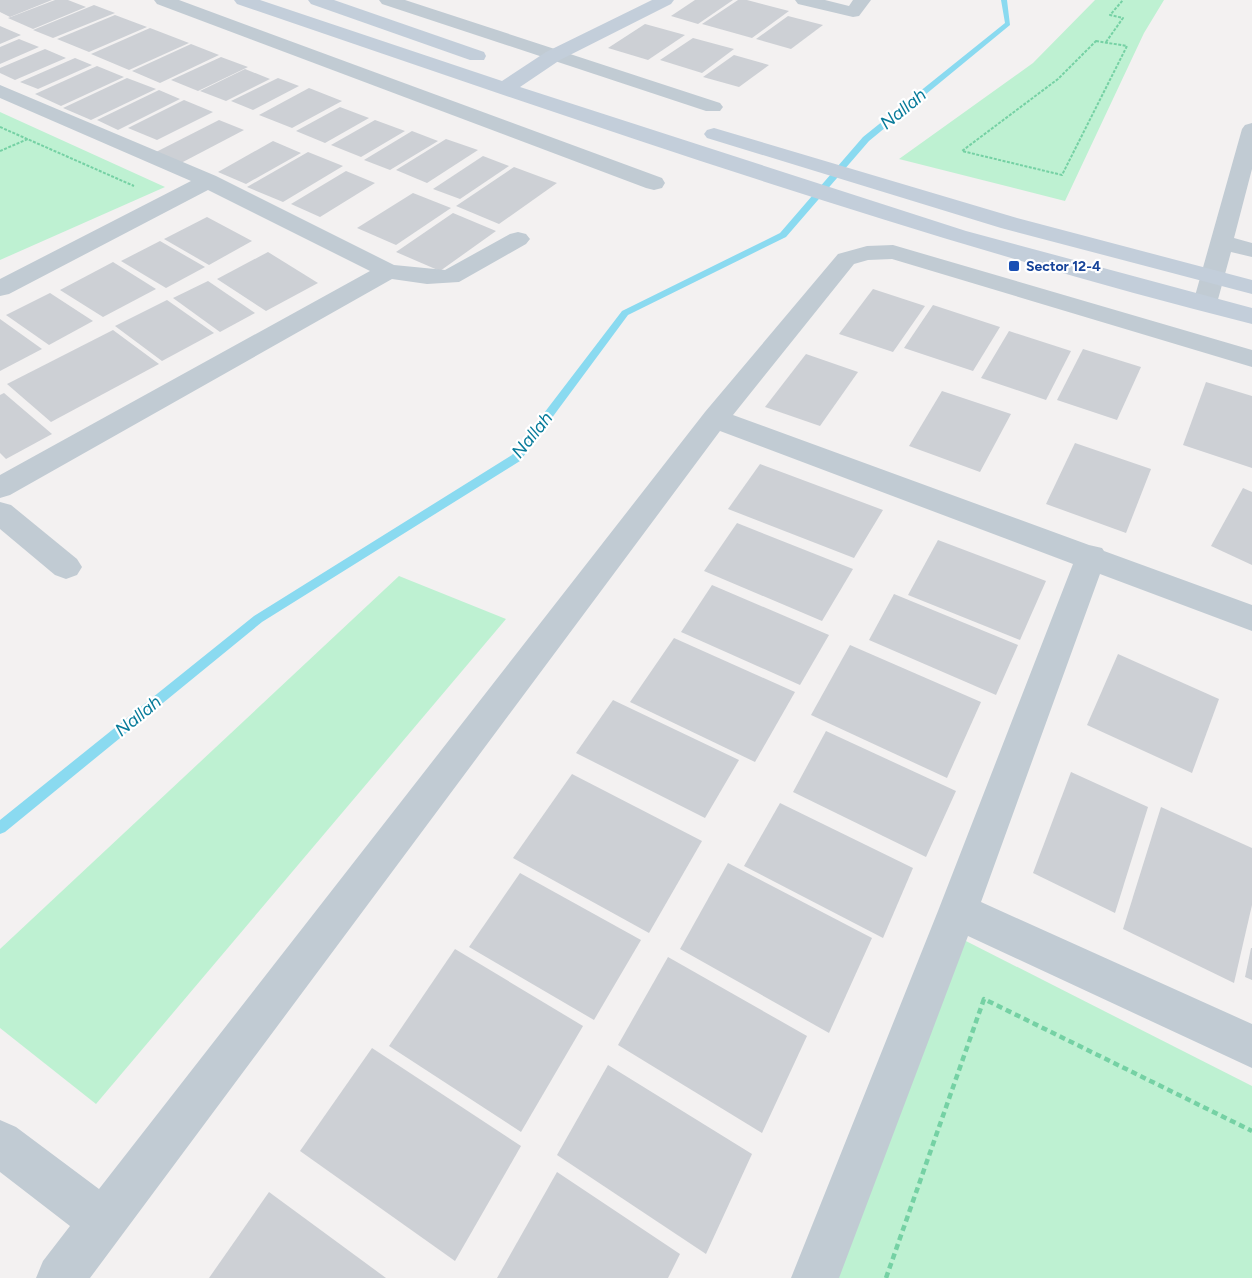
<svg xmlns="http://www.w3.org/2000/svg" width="1252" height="1278" font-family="Figtree,sans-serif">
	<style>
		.green { fill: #bef1d2 }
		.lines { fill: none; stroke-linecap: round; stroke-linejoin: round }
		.stream { fill: #8adaf0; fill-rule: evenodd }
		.building { fill: #cdd0d5 }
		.path-far1 { stroke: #75d1a4; stroke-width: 2; stroke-dasharray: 3 1.5; stroke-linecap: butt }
		.path { stroke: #75d1a4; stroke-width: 4.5; stroke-dasharray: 6 4; stroke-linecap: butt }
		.street { fill: #c1cbd3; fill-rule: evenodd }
		.secondary { fill: #c3ceda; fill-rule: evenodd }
		.transit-dot { fill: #1a4fb4; stroke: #fff; stroke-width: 2 }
		.labels { text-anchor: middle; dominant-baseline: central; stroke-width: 4.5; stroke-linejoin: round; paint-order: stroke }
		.far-transit-label { font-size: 14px; font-weight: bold; fill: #164399; stroke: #fff; text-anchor: start }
		.water-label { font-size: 18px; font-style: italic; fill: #087b9a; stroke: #fff }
	</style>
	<rect width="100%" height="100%" fill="#f3f1f1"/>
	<!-- green -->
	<g class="green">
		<polygon points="1095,0 1164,0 1144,33 1065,201 899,159 1033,63"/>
		<polygon points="0,112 165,187 0,260"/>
		<polygon points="399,576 506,619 96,1104 0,1028 0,949"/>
		<polygon points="962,939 1252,1086 1252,1278 830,1278"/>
	</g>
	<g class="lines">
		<!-- stream -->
		<polygon class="stream" points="1001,0 1007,0 1010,25 869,141 786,237 628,315 520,461 262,622 5,832 0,834 0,820 254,616 512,455 622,311 780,233 863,137 1005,23"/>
	</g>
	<!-- building -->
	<g class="building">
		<polygon points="0,0 52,0 10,17 0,12"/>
		<polygon points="55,0 68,0 86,7 33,29 8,18"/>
		<polygon points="695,0 733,0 698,24 671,16"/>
		<polygon points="738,0 747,0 789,11 752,38 702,24"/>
		<polygon points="94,5 115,13 53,38 33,30"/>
		<polygon points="115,15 147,27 89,52 57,39"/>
		<polygon points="788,16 823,25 791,49 756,39"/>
		<polygon points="645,24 685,35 648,60 608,48"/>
		<polygon points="0,26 21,35 0,44"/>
		<polygon points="150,28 189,43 129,70 91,54"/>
		<polygon points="693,38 734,49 702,73 660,60"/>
		<polygon points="19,39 39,47 0,64 0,47"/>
		<polygon points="191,44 219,55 160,83 132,71"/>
		<polygon points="45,49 66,58 15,80 0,73 0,68"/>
		<polygon points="734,55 769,65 739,87 703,77"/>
		<polygon points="221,57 248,67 198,91 171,80"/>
		<polygon points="75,58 92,65 38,89 20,82"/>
		<polygon points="97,66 124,77 61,106 35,94"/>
		<polygon points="245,69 270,79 226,101 200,91"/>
		<polygon points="127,78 156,89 91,120 63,108"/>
		<polygon points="278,78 299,86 253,110 231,101"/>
		<polygon points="309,88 342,101 292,128 259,115"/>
		<polygon points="159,90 180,99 118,130 97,120"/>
		<polygon points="184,100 213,112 157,140 128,128"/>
		<polygon points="340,107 369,118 325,143 296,131"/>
		<polygon points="219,120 244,130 181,163 156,152"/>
		<polygon points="375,120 405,131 361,157 331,145"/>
		<polygon points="412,131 438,141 390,170 364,160"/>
		<polygon points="446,139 478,150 427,183 396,170"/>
		<polygon points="273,141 301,153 246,184 218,172"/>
		<polygon points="308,152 343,166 283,202 247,187"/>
		<polygon points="483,156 509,166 460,199 433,189"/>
		<polygon points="514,167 557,183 499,224 456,206"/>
		<polygon points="346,171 375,183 320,217 291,204"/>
		<polygon points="413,193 451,208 396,245 357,228"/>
		<polygon points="453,213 496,231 440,271 396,252"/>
		<polygon points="207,217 252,241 209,265 164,239"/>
		<polygon points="160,241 205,267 166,288 121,261"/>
		<polygon points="268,252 318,283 266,311 217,279"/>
		<polygon points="113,262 156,289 103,317 60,290"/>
		<polygon points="208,281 255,313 220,332 173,298"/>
		<polygon points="873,289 925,306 893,352 839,334"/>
		<polygon points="50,293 93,321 49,345 6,315"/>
		<polygon points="167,300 214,333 162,361 115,326"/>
		<polygon points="933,305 1000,327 973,371 904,348"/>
		<polygon points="0,319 42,349 0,371"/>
		<polygon points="113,330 159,364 51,422 7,384"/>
		<polygon points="1009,331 1071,351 1046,400 981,378"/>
		<polygon points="1083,349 1141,367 1117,420 1057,400"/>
		<polygon points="806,354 858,372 820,426 765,407"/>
		<polygon points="1206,382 1252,396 1252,468 1183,445"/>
		<polygon points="942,391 1011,414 980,472 909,446"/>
		<polygon points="4,393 52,434 6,459 0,453 0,395"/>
		<polygon points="1075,443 1151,469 1126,533 1046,504"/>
		<polygon points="760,464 883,510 854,558 728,509"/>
		<polygon points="1243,488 1252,492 1252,565 1211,546"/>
		<polygon points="737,523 853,569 822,621 704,571"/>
		<polygon points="938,540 1046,581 1020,640 908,595"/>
		<polygon points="712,585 829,635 800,685 681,632"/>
		<polygon points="894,594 1018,645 996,695 869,640"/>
		<polygon points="674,638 795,692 755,762 630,702"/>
		<polygon points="850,645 981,702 947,778 811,715"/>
		<polygon points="1118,654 1219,699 1192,773 1087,725"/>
		<polygon points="613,700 739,760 705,818 576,753"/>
		<polygon points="826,731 956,791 926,857 793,792"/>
		<polygon points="1071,772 1148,807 1115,913 1033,873"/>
		<polygon points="572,774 702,841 649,933 513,858"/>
		<polygon points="780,803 913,868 883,938 744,866"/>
		<polygon points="1161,807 1252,848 1252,905 1234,983 1123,929"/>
		<polygon points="728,863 872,938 829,1033 680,949"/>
		<polygon points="520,873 641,940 594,1020 469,947"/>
		<polygon points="1251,948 1252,948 1252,980 1245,977"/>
		<polygon points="455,949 583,1026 521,1132 389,1046"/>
		<polygon points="668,957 807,1036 762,1133 618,1045"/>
		<polygon points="372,1048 521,1146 455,1261 300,1151"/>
		<polygon points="608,1065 752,1154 706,1254 557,1155"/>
		<polygon points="557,1172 680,1254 668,1278 497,1278"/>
		<polygon points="269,1192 386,1278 209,1278"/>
	</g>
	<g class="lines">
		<!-- path-far1 -->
		<g class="path-far1">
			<polygon points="1096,41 1127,46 1062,175 962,151 1058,79"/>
			<polyline points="1106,42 1123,18 1110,15 1123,0"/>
			<polyline points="0,127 134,186"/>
			<polyline points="0,151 28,139"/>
		</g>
		<!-- path -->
		<polyline class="path" points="886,1278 984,999 1252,1131"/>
		<!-- street -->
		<g class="street">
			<polygon points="154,0 179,0 662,178 665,183 662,188 654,190 646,188 157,4"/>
			<polygon points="379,0 405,0 720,103 723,107 720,111 706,111 382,4"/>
			<polygon points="795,0 825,0 849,6 853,0 871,0 859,16 853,17 798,4"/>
			<polygon points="0,85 216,176 394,265 445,270 510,234 518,232 526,234 530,239 526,244 459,282 427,284 392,279 10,495 0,498 0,475 370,271 208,190 9,294 0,296 0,279 191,181 0,98"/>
			<polygon points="1252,123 1252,169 1234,238 1252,243 1252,257 1231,252 1217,303 1214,308 1205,310 1196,308 1193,303 1242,129 1245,125"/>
			<polygon points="893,245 1252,350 1252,367 892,259 868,260 854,264 733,415 1089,545 1102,548 1104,551 1252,605 1252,631 1100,574 981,902 1252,1024 1252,1068 968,936 839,1278 791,1278 938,911 1073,564 720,431 90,1278 36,1278 43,1261 70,1226 0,1172 0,1120 16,1127 99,1189 705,412 838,254 867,246"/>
			<polygon points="0,502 11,505 77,559 82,567 77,575 66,579 55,575 0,529"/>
		</g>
		<!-- secondary -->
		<g class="secondary">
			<path d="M234,0H260L502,81L546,52L652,0H674L671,4L560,60L520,87L966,231L1252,308V324C908,237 572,118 237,4Z"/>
			<polygon points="308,0 334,0 484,52 486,56 484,60 470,60 311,4"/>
			<polygon points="714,128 1017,218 1252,280 1252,294 1001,228 707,138 704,134 707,130"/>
		</g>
	</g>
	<!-- markers -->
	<rect class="transit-dot" x="1008" y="260" width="12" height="12" rx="3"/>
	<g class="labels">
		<!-- far-transit labels -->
		<g class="far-transit-label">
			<text x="1026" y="266">Sector 12-4</text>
		</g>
		<!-- water labels -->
		<g class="water-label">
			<text transform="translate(903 109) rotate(-39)">Nallah</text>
			<text transform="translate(532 435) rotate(-51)">Nallah</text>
			<text transform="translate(138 716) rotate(-39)">Nallah</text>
		</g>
	</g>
</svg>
